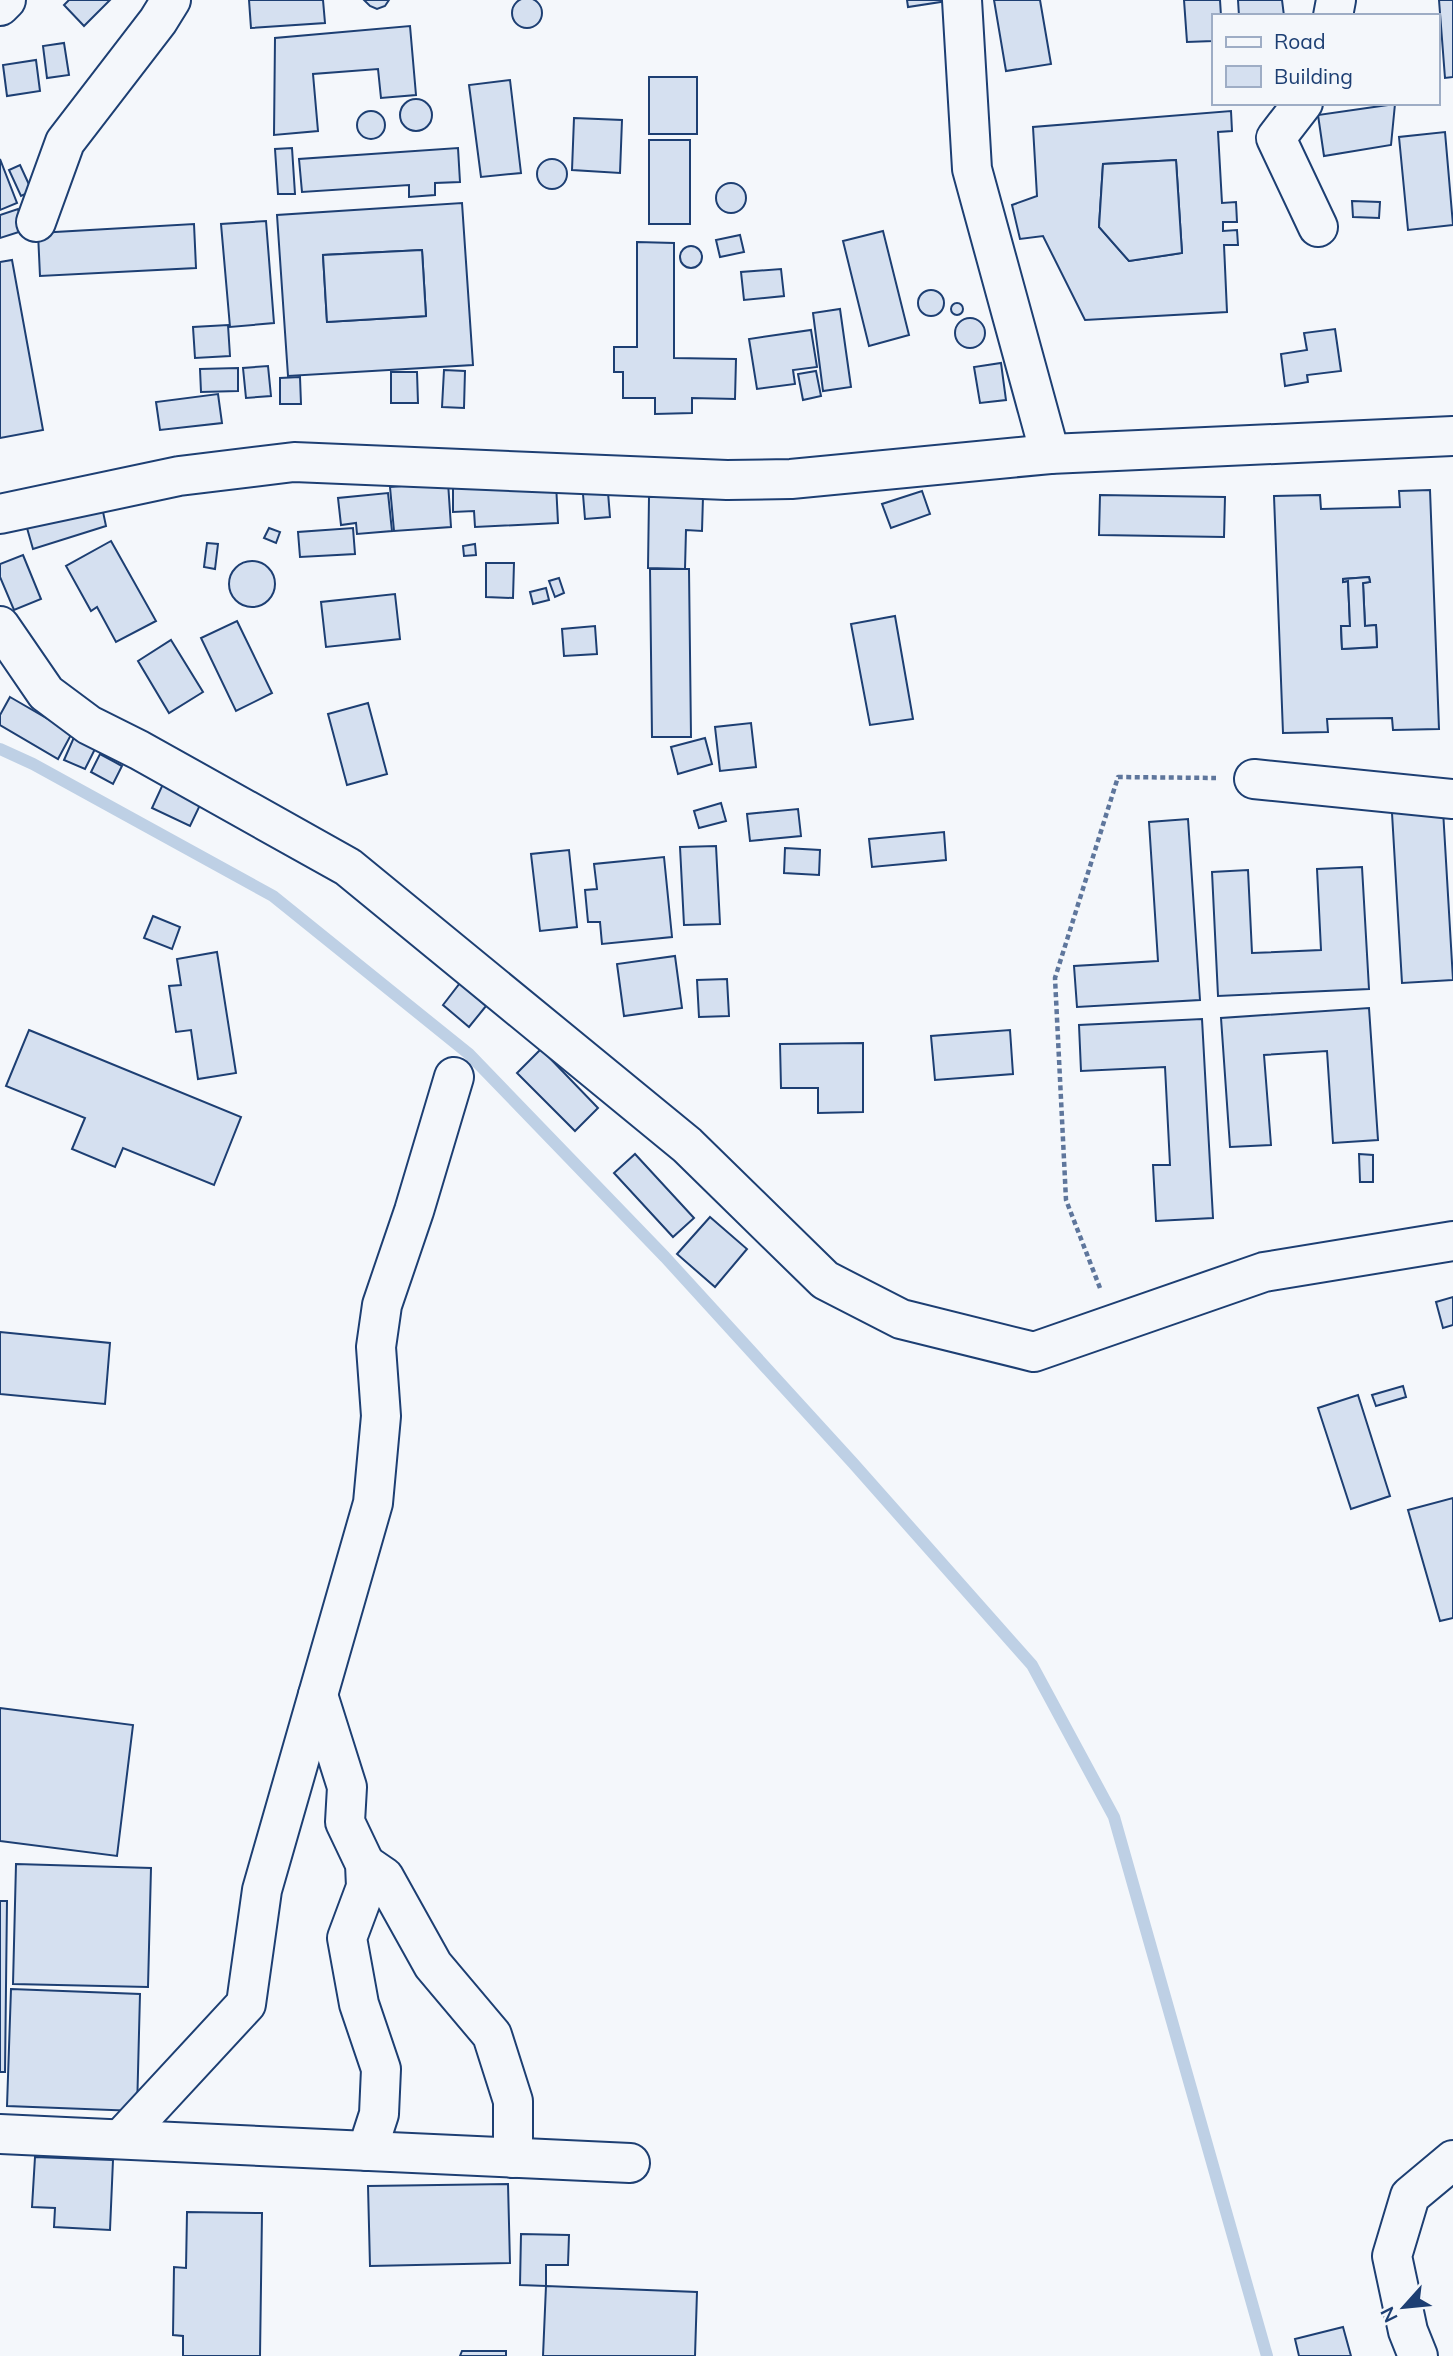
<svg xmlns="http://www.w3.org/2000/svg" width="1453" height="2356" font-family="Mulish,sans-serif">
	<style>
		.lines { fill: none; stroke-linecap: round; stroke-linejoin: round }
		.stream { stroke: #bed0e5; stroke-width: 12 }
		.building { fill: #d5e0f0; stroke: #1d3f73; stroke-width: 2; fill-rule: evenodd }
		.minor-casing { stroke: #1d3f73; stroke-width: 42 }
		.path { stroke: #5e769c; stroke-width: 4.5; stroke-dasharray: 5 3.5; stroke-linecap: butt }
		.minor { stroke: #f4f7fb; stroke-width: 38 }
	</style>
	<rect width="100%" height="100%" fill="#f4f7fb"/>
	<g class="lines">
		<!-- stream -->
		<polyline class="stream" points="0,749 33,764 273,896 469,1054 665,1257 853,1463 1032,1665 1114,1817 1267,2356"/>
	</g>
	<!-- building -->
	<g class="building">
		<circle cx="527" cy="13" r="15"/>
		<polygon points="69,0 110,0 84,26 64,5"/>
		<polygon points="249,0 323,0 325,23 251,28"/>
		<polygon points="389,0 385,6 377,9 370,6 364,0"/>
		<polygon points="907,0 946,0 947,1 908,7"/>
		<polygon points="994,0 1040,0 1051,64 1006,71"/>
		<polygon points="1184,0 1220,0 1221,16 1213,16 1213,41 1187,42"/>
		<polygon points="1238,0 1282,0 1284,16 1239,16"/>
		<polygon points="1439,0 1453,0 1453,77 1445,78"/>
		<polygon points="410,26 416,95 381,98 378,69 313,74 318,131 274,135 275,38"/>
		<polygon points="64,43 69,75 47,78 43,46"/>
		<polygon points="36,60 40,91 7,96 3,65"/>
		<rect x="649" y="77" width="48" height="57"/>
		<polygon points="510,80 521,173 481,177 469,85"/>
		<circle cx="416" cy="115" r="16"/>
		<polygon points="1395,104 1391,145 1324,156 1318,115"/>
		<path d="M1231,111L1232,131L1218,132L1222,203L1236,202L1237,222H1223V231L1237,230L1238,245H1224L1227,312L1085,320L1043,236L1020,239L1012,205L1037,196L1033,127ZM1176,160L1182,253L1129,261L1099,227L1103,164Z"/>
		<circle cx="371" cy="125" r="14"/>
		<polygon points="574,118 622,120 620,173 572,170"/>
		<polygon points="1445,132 1453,225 1408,230 1399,137"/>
		<rect x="649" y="140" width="41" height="84"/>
		<polygon points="292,148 295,194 278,194 275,149"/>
		<polygon points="458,148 460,182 435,183 435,195 409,197 409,185 302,192 299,159"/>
		<polygon points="0,159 17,203 0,210"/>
		<circle cx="552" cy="174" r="15"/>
		<polygon points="1176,160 1182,253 1129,261 1099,227 1103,164"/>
		<polygon points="20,165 32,191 21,196 9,170"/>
		<circle cx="731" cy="198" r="15"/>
		<polygon points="1352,201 1380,202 1379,218 1353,217"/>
		<path d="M462,203L473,365L288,376L277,215ZM422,250L426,316L327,322L323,255Z"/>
		<polygon points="18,209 25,230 0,238 0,215"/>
		<polygon points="266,221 274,323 230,327 221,224"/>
		<polygon points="194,224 196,268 40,276 38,233"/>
		<polygon points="883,231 909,335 869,346 843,241"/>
		<polygon points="740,235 744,252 720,257 716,240"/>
		<polygon points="637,242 674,243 674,358 736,359 735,399 692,398 692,413 655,414 655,398 623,398 623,372 614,372 614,347 637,347"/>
		<circle cx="691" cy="257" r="11"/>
		<polygon points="422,250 426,316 327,322 323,255"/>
		<polygon points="12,260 43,430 0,438 0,262"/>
		<polygon points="781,269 784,296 744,300 741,272"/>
		<circle cx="931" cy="303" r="13"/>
		<circle cx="957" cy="309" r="6"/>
		<polygon points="840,309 851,387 823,391 813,313"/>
		<circle cx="970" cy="333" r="15"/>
		<polygon points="228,325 230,356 195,358 193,327"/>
		<polygon points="1335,329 1341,371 1307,375 1308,382 1285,386 1281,354 1307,350 1304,333"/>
		<polygon points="811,330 817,367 793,370 795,384 757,389 749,339"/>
		<polygon points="1001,363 1006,400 980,403 974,367"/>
		<polygon points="268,366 271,396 246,398 243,368"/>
		<polygon points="238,368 238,391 201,392 200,369"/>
		<polygon points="444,370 465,371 464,408 442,407"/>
		<polygon points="816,371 821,396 803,400 798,374"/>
		<polygon points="391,372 417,372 418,403 391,403"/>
		<polygon points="300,377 301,404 280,404 280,378"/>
		<polygon points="218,394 222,423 160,430 156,402"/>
		<polygon points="607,480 610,517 585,519 582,482"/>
		<polygon points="448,482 451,527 394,531 390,487"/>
		<polygon points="556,483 558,523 475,527 474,511 453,512 453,488"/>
		<path d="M1430,490L1439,729L1393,730L1392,718L1327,719L1328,732L1283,733L1274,496L1320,495L1321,509L1400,507L1399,491ZM1369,577L1370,582L1363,583L1365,626L1376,625L1377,647L1342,649L1341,626H1350L1348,581L1343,582V579Z"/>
		<polygon points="922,491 930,514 891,528 882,504"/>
		<polygon points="388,493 392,531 357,534 356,523 341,525 338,498"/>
		<polygon points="1100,495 1225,497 1224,537 1099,535"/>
		<polygon points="649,497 703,497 702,531 686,530 685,569 648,568"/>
		<polygon points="102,507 106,526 33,549 25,521"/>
		<polygon points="269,528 280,532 276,543 264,538"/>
		<polygon points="353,528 355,554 300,557 298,532"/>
		<polygon points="111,541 156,621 116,642 97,607 91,611 66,566"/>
		<polygon points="207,543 218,544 215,569 204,567"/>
		<polygon points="475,544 476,555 464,556 463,546"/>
		<polygon points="23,555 41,599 14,610 0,577 0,564"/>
		<circle cx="252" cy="584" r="23"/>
		<polygon points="486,563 514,563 513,598 486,597"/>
		<polygon points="650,569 689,569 691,737 652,737"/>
		<polygon points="1369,577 1370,582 1363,583 1365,626 1376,625 1377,647 1342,649 1341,626 1350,626 1348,581 1343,582 1343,579"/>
		<polygon points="559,578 564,593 555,597 549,581"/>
		<polygon points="546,588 549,600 533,604 530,592"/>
		<polygon points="395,594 400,639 326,647 321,602"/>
		<polygon points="895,616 913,719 870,725 851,624"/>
		<polygon points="237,621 272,693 236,711 201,638"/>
		<polygon points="595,626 597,654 564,656 562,629"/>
		<polygon points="171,640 203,692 169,713 138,661"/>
		<polygon points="10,697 72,733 58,759 0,725 0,715"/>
		<polygon points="368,703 387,774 347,785 328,714"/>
		<polygon points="751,723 756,767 720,771 715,727"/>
		<polygon points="75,735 97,745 85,769 64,760"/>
		<polygon points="705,738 712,764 678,774 671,747"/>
		<polygon points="100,754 122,766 113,784 91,772"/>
		<polygon points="163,784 201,803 190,826 152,808"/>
		<polygon points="721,803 726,821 699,828 694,811"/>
		<polygon points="798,809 801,836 750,841 747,814"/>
		<polygon points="1443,810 1453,980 1402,983 1392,813"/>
		<polygon points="1188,819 1200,1000 1077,1007 1074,966 1158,961 1149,822"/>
		<polygon points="944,832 946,860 872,867 869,839"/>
		<polygon points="716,846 720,924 684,925 680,847"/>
		<polygon points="785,848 820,850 819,875 784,873"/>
		<polygon points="569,850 577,927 540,931 531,854"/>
		<polygon points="664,857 672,937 602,944 600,922 588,922 585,890 597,889 594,864"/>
		<polygon points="1362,867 1369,989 1218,996 1212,872 1248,870 1252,953 1321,950 1317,869"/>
		<polygon points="153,916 180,927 172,949 144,938"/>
		<polygon points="217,952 236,1073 198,1079 191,1030 176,1032 169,986 181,985 177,959"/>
		<polygon points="675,956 682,1008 624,1016 617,964"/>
		<polygon points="727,979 729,1016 699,1017 697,980"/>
		<polygon points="460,983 486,1006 469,1027 443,1005"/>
		<polygon points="1369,1008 1378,1140 1333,1143 1327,1051 1264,1055 1271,1145 1230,1147 1221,1018"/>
		<polygon points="1202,1019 1213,1218 1156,1221 1153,1165 1170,1165 1165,1067 1081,1071 1079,1025"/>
		<polygon points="29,1030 241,1117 214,1185 123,1148 115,1167 72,1149 85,1118 6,1086"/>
		<polygon points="1010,1030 1013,1074 935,1080 931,1036"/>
		<polygon points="863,1043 863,1112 818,1113 818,1088 781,1088 780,1044"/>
		<polygon points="541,1049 598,1108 575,1131 517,1073"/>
		<polygon points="635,1154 694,1218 673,1237 614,1173"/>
		<polygon points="1359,1154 1373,1155 1373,1182 1360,1182"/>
		<polygon points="710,1217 747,1249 715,1287 677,1254"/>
		<polygon points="1453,1297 1453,1325 1443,1328 1436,1302"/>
		<polygon points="0,1332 110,1343 105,1404 0,1394"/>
		<polygon points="1403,1386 1406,1397 1376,1406 1372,1395"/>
		<polygon points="1358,1395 1390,1496 1351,1509 1318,1408"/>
		<polygon points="1453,1498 1453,1618 1440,1621 1408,1510"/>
		<polygon points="0,1708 133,1725 117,1856 0,1841"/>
		<polygon points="16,1864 151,1868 148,1987 13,1984"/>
		<polygon points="0,1901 7,1901 5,2072 0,2072"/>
		<polygon points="11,1989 140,1994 137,2111 7,2106"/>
		<polygon points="35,2157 113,2160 110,2230 54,2227 55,2208 32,2207"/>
		<polygon points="508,2184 510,2263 370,2266 368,2186"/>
		<polygon points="187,2212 262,2213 260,2356 183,2356 183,2336 173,2335 174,2267 186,2268"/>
		<polygon points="521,2234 569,2235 568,2265 546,2265 546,2286 520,2285"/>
		<polygon points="546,2286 697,2292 695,2356 543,2356"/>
		<polygon points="1343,2327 1351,2356 1299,2356 1295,2339"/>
		<polygon points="462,2351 506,2351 506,2356 460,2356"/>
	</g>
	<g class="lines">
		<defs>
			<g id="minor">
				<polyline points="962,0 972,169 1050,454"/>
				<polyline points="0,6 6,0"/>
				<polyline points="1333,16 1336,0"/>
				<polyline points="1303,103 1276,138 1318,227"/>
				<polyline points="36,222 65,142 158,21 171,0"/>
				<polyline points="0,514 179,476 294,462 727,480 791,479 1050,454 1453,436"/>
				<polyline points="0,626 46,693 89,725 139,750 348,867 687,1145 825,1280 901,1319 1034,1352 1264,1272 1453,1241"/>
				<polyline points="1254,779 1453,799"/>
				<polyline points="318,1695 347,1787 345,1822 365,1864 366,1887 347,1938 359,2004 381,2069 379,2114 367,2151"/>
				<polyline points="365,1864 384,1877 433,1965 492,2035 513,2101 513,2158"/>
				<polyline points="0,2134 630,2163"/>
				<polyline points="121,2139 246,2004 262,1890 373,1503 381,1416 376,1347 382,1305 414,1211 454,1077"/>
				<polyline points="1418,2356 1408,2331 1392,2256 1410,2196 1453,2160"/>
			</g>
		</defs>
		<!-- minor casing -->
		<use href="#minor" class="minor-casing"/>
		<!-- path -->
		<polyline class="path" points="1100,1288 1066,1200 1055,978 1118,777 1216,778"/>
		<!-- minor -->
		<use href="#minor" class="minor"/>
	</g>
	<!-- legend -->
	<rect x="1212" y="14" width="228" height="91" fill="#f4f7fb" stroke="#9eadc5" stroke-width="2"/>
	<rect x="1226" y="37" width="35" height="10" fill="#f4f7fb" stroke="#9eadc5" stroke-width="2"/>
	<text x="1274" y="49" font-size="21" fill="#1d3f73">Road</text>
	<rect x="1226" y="66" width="35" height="21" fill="#d5e0f0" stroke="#9eadc5" stroke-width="2"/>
	<text x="1274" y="84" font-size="21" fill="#1d3f73">Building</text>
	<!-- north arrow -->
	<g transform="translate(1404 2307) rotate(243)" stroke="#f4f7fb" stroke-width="5" paint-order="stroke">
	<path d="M0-5L12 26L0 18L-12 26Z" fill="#1d3f73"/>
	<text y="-10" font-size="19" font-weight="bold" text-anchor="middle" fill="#1d3f73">N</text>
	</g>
</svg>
